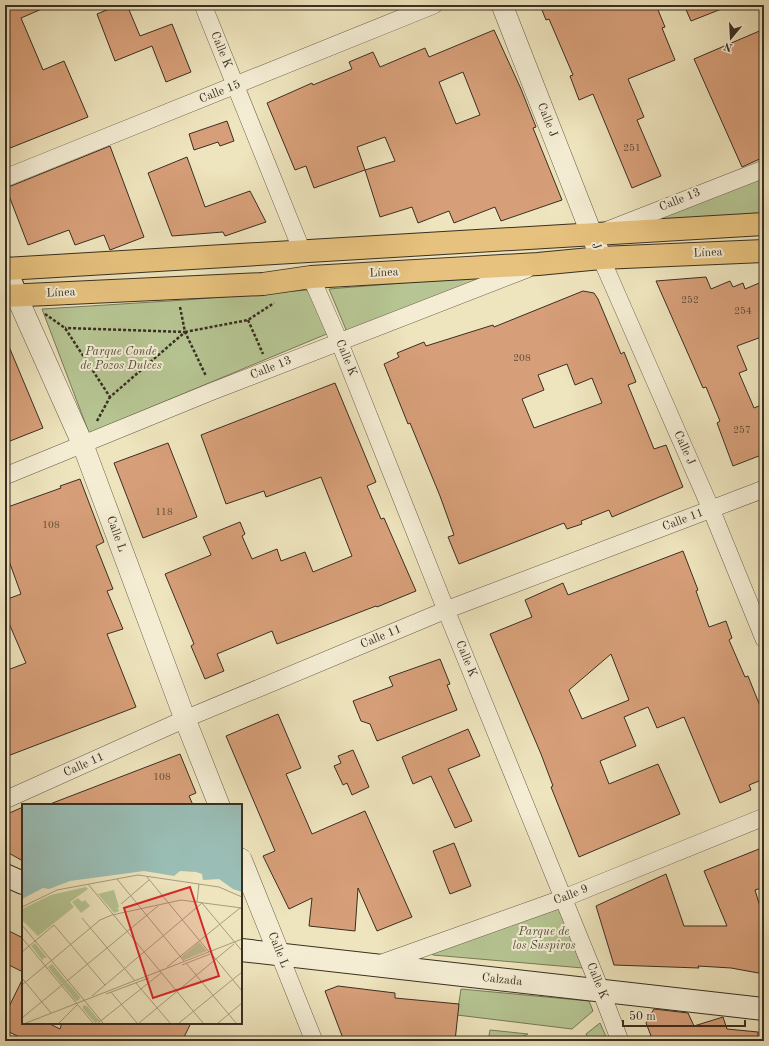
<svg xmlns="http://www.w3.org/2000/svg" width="769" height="1046" font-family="'Old Standard TT',serif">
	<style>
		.green { fill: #b6c593; stroke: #787a5a }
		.building { fill: #d79f79; stroke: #3a2f22; fill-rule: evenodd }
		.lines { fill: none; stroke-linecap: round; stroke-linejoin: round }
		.minor-casing { stroke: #675c49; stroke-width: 18 }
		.tertiary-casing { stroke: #675c49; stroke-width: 22 }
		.secondary-casing { stroke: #3a2f22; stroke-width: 24 }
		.primary-casing { stroke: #3a2f22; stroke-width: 24 }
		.path { stroke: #3a2f22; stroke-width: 2.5; stroke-dasharray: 3 2; stroke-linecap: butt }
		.minor { stroke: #f4edd4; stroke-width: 17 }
		.tertiary { stroke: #f4edd4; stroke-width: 21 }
		.secondary { stroke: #f4edd4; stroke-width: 22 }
		.primary { stroke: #e7c27e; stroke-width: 22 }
		.labels { text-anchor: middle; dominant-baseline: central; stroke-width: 4; stroke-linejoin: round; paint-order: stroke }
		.number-label { font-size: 10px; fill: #614b38 }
		.street-label { font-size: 12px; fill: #3a2f22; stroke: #f4edd4 }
		.park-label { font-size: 12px; font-style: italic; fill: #534d39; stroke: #f4edd4 }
		.inset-road { fill: none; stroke: #a69c7f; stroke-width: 1 }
		.view { fill: #d62828; fill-opacity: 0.15; stroke: #d62828; stroke-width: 2 }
		.inset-edge { fill: none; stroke: #3a2f22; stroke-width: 2 }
	</style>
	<rect width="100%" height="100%" fill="#eee4bd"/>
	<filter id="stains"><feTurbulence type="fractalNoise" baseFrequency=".005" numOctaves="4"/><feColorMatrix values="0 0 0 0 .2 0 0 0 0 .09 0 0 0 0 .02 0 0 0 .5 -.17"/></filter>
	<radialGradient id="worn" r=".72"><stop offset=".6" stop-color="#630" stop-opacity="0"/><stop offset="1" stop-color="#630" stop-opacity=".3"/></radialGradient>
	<!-- green -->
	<g class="green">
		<polygon points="764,170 764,224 597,234"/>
		<polygon points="486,276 347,332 329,289"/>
		<polygon points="308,290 329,333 89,433 42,309 185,300"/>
		<polygon points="558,907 583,968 433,955 431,952"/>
		<polygon points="461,989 589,1001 593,1011 572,1029 457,1015"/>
		<polygon points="600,1023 608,1041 589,1041 586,1034"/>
		<polygon points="490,1030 528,1034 513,1041 488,1041"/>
	</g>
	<!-- building -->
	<g class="building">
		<polygon points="5,5 51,5 21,18 43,70 64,61 88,117 5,150"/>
		<polygon points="119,5 127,5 140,36 172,24 191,72 166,82 152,46 115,61 97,14"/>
		<polygon points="540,5 656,5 665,27 662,28 675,60 628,79 644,117 637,120 661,176 632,188 593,94 579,100 570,76 573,75 549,19 546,20"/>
		<polygon points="684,5 729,5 729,6 691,21"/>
		<polygon points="764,29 764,157 742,167 694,59"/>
		<path d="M494,30L521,89L536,127L533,128L562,200L501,221L495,207L454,223L449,211L418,223L412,207L380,217L365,170L314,188L306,166L295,170L267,103L312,83L313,85L352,69L349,62L373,52L380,67L425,48L429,57ZM463,72L480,115L456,124L439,82ZM385,137L395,161L365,170L357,147Z"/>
		<polygon points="227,121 234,141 220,146 218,142 194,150 189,134"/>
		<polygon points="110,146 144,237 110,250 104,235 75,245 69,230 28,245 6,188"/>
		<polygon points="187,157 205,207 250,191 266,222 225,236 223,232 172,236 148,173"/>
		<polygon points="706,277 711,289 730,281 733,287 743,283 745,289 764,281 764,336 737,346 747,370 739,373 754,408 764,404 764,454 733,466 717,423 720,421 706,387 703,388 693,365 656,281"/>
		<path d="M583,291L594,293L598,299L621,354L624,352L636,382L628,385L654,449L666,445L683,487L612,517L609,510L581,521L582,524L567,529L564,523L459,564L448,537L454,535L440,496L410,423L408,424L384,364L399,357L397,353L424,342L426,346L493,325L494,327ZM567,364L575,385L592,378L602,403L534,428L522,399L544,390L538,375Z"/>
		<polygon points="5,337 43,428 5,443"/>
		<polygon points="335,383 376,482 367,486 381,519 384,518 416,591 377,607 376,606 277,644 272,631 217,654 224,671 205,679 191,646 194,644 165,574 211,555 203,537 240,522 245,534 242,536 252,559 277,549 281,561 305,552 313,572 352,556 321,477 266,497 264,491 226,504 201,435"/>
		<polygon points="168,443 197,517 143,538 114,463"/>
		<polygon points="80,479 104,542 96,546 113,589 107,591 123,629 107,634 136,707 5,757 5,671 26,663 5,614 5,600 21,594 5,550 5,508 61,488 60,486"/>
		<path d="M683,551L698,590L696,591L709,627L726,621L732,638L729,640L745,677L748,676L764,716V779L749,785L751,790L720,803L684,717L657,728L648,707L624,717L636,746L600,761L609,784L658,764L680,814L579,857L551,787L553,786L541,754L490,634L532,617L525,600L563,583L568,595ZM611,654L629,700L582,719L569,690Z"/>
		<polygon points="440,659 450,684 447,685 457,710 377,741 370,724 361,721 353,701 393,686 389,677"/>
		<polygon points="278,714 301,768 286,774 312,834 365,811 412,917 377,931 358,888 355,931 309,926 312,898 289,909 263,856 275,851 226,736"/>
		<polygon points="468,729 480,756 448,769 472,821 455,828 431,776 413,784 402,757"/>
		<polygon points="353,750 369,787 352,795 347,783 343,785 334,766 341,763 338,756"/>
		<polygon points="180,754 196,793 189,796 193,805 50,805 50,804"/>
		<polygon points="23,807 23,861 5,851 5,815"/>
		<polygon points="454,843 471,886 450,894 433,851"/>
		<polygon points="764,847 764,887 755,890 764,920 764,974 731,968 698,966 699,968 614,965 596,906 666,874 684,926 727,926 704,871"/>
		<polygon points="5,929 23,938 23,972 5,963"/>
		<polygon points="23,978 23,1023 48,1023 60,1029 62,1023 191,1023 182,1041 28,1041 5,1030 5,1015"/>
		<polygon points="338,986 395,993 395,998 459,1004 455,1041 344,1041 325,991"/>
		<polygon points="654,1009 688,1013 694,1026 723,1017 727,1029 758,1032 758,1041 653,1041 646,1023"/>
	</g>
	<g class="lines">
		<defs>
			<g id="minor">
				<polyline points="203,5 302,251"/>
				<polyline points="5,178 434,5"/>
				<polyline points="608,230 764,169"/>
				<polyline points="601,258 711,509 764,639"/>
				<polyline points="311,277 339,341 446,610 601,991 620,1041"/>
				<polyline points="5,476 213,391 527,269"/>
				<polyline points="5,800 185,719 446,610 764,489"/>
				<polyline points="280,956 314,1041"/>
				<polyline points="379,964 564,898 764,817"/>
			</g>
			<g id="tertiary">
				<polyline points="502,5 601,258"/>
				<polyline points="16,295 83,445 185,719 219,805"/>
				<polyline points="241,859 280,956"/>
			</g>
			<g id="secondary">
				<polyline points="5,267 16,295"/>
				<polyline points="5,875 23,883"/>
				<polyline points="241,950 764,1009"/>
			</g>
			<g id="primary">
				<polyline points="5,269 764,224"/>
				<polyline points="5,296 263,284 311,277 538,264 601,258 764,251"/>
			</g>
		</defs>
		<!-- minor casing -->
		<use href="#minor" class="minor-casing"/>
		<!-- tertiary casing -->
		<use href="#tertiary" class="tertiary-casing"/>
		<!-- secondary casing -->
		<use href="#secondary" class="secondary-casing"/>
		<!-- primary casing -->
		<use href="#primary" class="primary-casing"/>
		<!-- path -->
		<g class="path">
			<polyline points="180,307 185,332 206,376"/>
			<polyline points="45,314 65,328 110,397 185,332 65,328"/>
			<polyline points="248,320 263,354"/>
			<polyline points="185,332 248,320 274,303"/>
			<polyline points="97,421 110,397"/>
		</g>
		<!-- minor -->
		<use href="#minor" class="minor"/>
		<!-- tertiary -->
		<use href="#tertiary" class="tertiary"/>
		<!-- secondary -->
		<use href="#secondary" class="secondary"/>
		<!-- primary -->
		<use href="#primary" class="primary"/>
	</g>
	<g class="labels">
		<!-- number labels -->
		<g class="number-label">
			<text x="632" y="148">251</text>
			<text x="690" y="300">252</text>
			<text x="743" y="311">254</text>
			<text x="522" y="358">208</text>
			<text x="742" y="430">257</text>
			<text x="164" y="512">118</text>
			<text x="51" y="525">108</text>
			<text x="162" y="777">108</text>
		</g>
		<!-- street labels -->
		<g class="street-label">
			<text transform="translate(221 50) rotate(68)">Calle K</text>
			<text transform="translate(220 92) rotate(-22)">Calle 15</text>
			<text transform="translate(547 120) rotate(68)">Calle J</text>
			<text transform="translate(680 200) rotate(-22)">Calle 13</text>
			<text transform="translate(596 246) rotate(71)">J</text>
			<text transform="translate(708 253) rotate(-3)">Línea</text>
			<text transform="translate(384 273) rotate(-3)">Línea</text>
			<text transform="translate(61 293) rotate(-3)">Línea</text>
			<text transform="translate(346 358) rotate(68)">Calle K</text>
			<text transform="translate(271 368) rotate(-22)">Calle 13</text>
			<text transform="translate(684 448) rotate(66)">Calle J</text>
			<text transform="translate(683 520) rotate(-21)">Calle 11</text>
			<text transform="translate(116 534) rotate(70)">Calle L</text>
			<text transform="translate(381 637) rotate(-23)">Calle 11</text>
			<text transform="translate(466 659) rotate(68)">Calle K</text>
			<text transform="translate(84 765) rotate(-24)">Calle 11</text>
			<text transform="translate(571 895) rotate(-21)">Calle 9</text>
			<text transform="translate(278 950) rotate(68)">Calle L</text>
			<text transform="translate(502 980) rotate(6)">Calzada</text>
			<text transform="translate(597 981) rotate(68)">Calle K</text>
		</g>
		<!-- park labels -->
		<g class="park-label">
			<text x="121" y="352">Parque Conde<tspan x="121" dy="14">de Pozos Dulces</tspan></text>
			<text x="544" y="932">Parque de<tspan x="544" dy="14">los Suspiros</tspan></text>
		</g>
	</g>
	<!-- overview -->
	<g transform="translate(22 804)">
		<rect width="220" height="220" fill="#eee4bd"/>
		<path d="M64,83L66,85L48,98L52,103L16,132L0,116V105L29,91ZM92,86L97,103L92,106L96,104L97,107L92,109L76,90ZM56,94L60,98L63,96L68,102L59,109L50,98ZM177,138L185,147L162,156L159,153ZM13,139L25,154H21V157L9,142ZM30,160L44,177L40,180L26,163ZM45,178L58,193L57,196L54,197L41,181ZM61,201L65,202L78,217L73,219L61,205Z" fill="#b6c593"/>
		<path d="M0,1H220V88L211,85L197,75L181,76L180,70L174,68L158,67L152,72L122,67L48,77L27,85L21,84L0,95Z" fill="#9abeb6"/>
		<path class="inset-road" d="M125,73L187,148M95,75L162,157M66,80L181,219M175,98L177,80M99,100L127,76M0,103L35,86L116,71L197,83L220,93M60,114L113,177M0,121L81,219M0,134L71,219M0,148L32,121L83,181M188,148L220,187M164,159L214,219M160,161L188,150M145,163L218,104L220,106M0,174L29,209M114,179L148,219M0,181L78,116L90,111L159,96L220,104M89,188L115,219M84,190L127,174M70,192L180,99L220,147M0,214L136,102M4,219L220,135M37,219L55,201M76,219L139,169M117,219L212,140M157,219L220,168M196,219L220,199"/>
		<path class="view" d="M168,83L197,172L131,194L102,104Z"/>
		<rect width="220" height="220" class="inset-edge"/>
	</g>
	<!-- margin -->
	<rect width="769" height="1046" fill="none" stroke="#eee4bd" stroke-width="20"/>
	<rect x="6" y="6" width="757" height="1034" fill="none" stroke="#3a2f22" stroke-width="2"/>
	<rect x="10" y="10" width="749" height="1026" fill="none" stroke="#3a2f22"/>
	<!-- north arrow -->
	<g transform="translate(731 38) rotate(198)" stroke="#f4edd4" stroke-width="3" paint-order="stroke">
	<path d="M0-3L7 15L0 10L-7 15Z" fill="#3a2f22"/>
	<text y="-6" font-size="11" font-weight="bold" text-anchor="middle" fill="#3a2f22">N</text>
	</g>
	<!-- scale -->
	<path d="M623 1020v6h122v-6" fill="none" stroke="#3a2f22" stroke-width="2"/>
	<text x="629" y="1020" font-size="12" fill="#3a2f22" stroke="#f4edd4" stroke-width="3" paint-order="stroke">50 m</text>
	<rect width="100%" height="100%" filter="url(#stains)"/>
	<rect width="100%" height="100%" fill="url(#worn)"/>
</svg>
